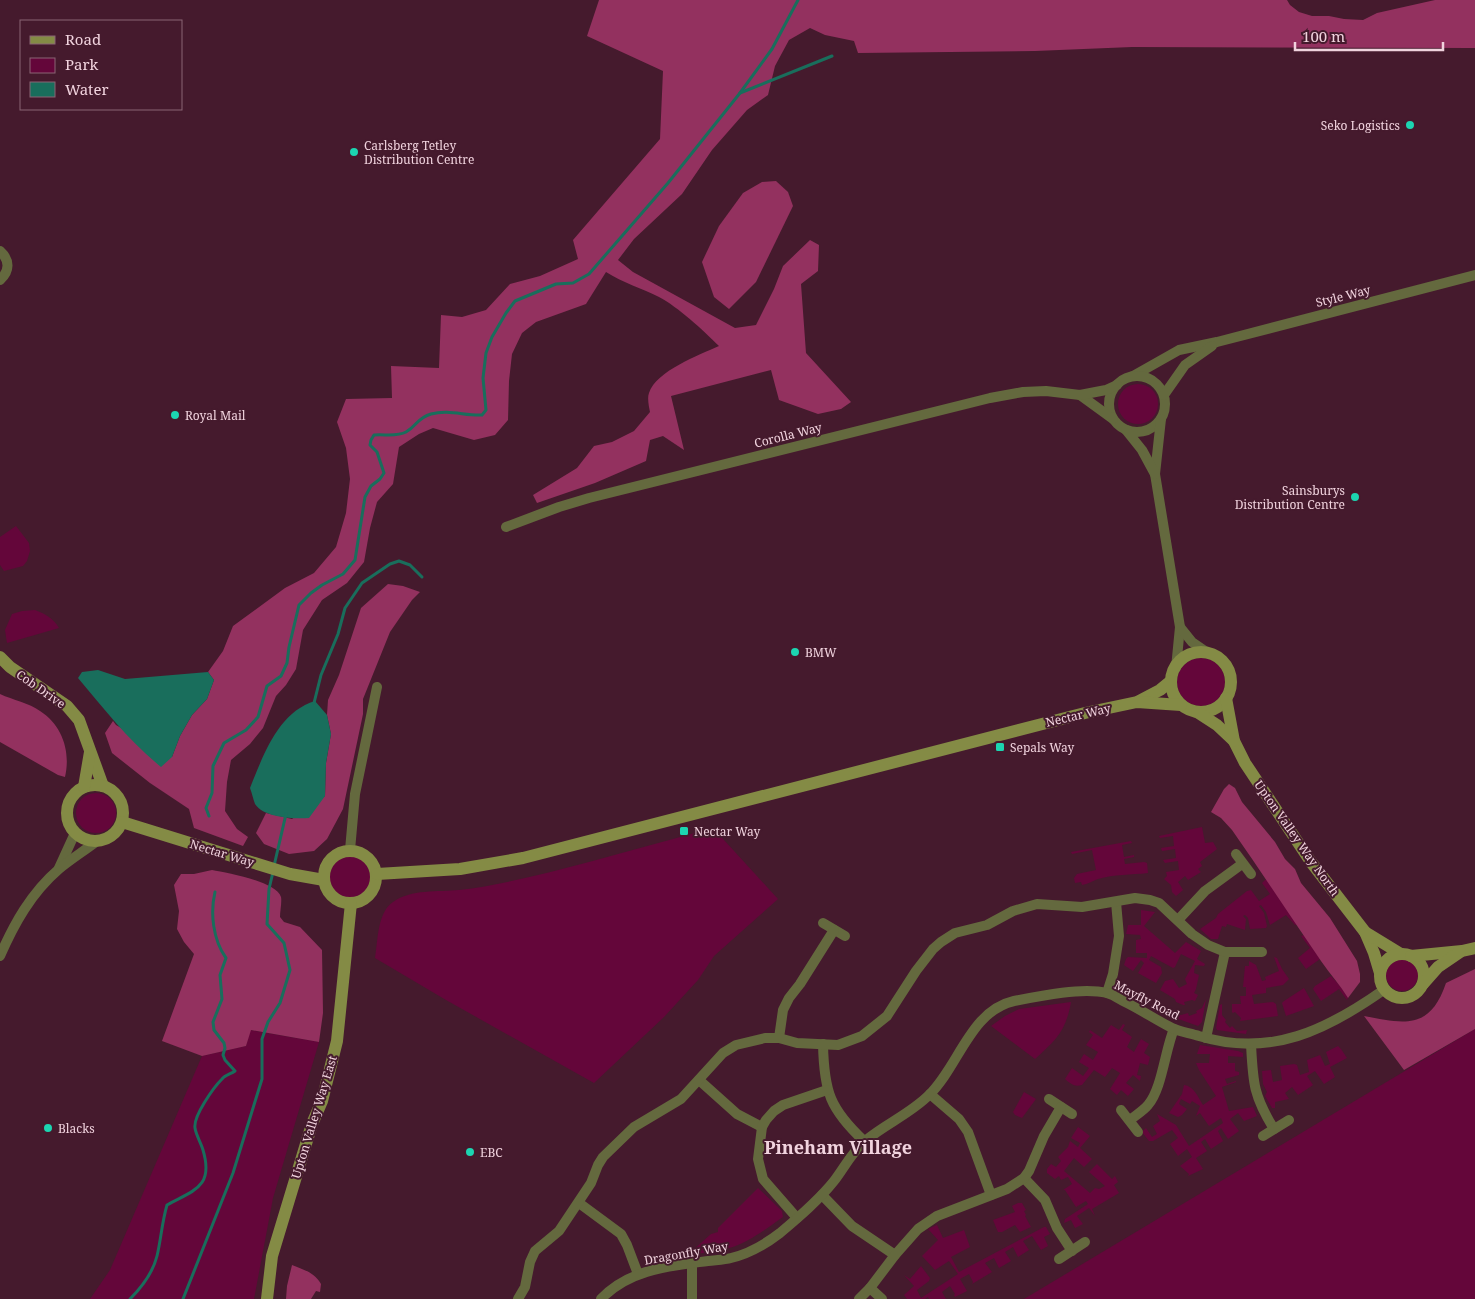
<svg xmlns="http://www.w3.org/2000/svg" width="1475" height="1299" font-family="'Noto Serif',serif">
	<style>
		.green { fill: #64063a }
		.forest { fill: #93315f }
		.water { fill: #196e5c }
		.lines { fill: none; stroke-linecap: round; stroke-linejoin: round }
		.stream { stroke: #196e5c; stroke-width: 3 }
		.street { stroke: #64693e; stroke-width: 10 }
		.secondary { stroke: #848b45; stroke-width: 12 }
		.poi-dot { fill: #1cd5b1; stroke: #451a2d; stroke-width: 2 }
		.labels { text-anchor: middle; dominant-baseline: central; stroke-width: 4; stroke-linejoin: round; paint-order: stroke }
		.poi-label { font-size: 12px; fill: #f1d3de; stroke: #451a2d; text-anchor: start }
		.street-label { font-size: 12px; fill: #f1d3de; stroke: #451a2d }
		.district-label { font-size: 18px; font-weight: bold; fill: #f1d3de; stroke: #451a2d }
	</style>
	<rect width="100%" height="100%" fill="#451a2d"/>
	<!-- green -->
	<g class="green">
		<circle cx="1138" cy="404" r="20"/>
		<polygon points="16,526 29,543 30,551 27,561 23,566 4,571 0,565 0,537"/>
		<path d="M35,610C45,614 53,618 59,628L7,643L5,630L12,614L22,611Z"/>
		<circle cx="1201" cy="682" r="24"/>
		<circle cx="96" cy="813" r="20"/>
		<polygon points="1202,827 1205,843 1213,842 1217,849 1200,862 1202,866 1198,869 1201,872 1188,880 1185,876 1178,882 1183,890 1176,896 1172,892 1171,885 1164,879 1167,876 1166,872 1179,870 1178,861 1165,863 1163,860 1176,858 1175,849 1162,851 1161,848 1174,846 1173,836 1160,838 1159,836"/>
		<path d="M713,828L778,899L714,956L698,980L664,1017L594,1083L446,1000L375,958C378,941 377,913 393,902C411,889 438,892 459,890C503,885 546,873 589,862C630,851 672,839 713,828Z"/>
		<path d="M1131,841L1132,843L1122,845L1124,857L1134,855V857L1124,859L1125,864L1144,862L1147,863L1148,873C1131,875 1114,874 1098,879C1092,881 1088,884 1082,885L1081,882L1075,883L1074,878L1077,874L1096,870L1092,850L1072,854L1071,852Z"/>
		<circle cx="350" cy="877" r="21"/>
		<polygon points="1265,880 1267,880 1297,924 1295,925 1286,915 1270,925 1266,912 1261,905 1259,906 1264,913 1267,926 1266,928 1250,929 1248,918 1245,915 1243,916 1246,919 1245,930 1227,924 1226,927 1222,926 1218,939 1211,939 1200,929 1216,918 1218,914 1247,891 1251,890 1259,901 1270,894 1262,883"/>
		<polygon points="1141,910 1155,912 1144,926 1175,953 1186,942 1201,951 1197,959 1205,964 1204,966 1195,965 1194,973 1199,975 1196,989 1194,993 1198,995 1195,1001 1192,1000 1184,1002 1185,1005 1183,1005 1176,1002 1175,999 1160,990 1165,981 1173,979 1179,988 1187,984 1185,979 1195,961 1181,954 1175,967 1173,968 1151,956 1149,960 1161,967 1162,973 1156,983 1138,973 1144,963 1141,960 1133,971 1124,965 1126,959 1128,957 1147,958 1147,953 1136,953 1136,940 1141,939 1140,935 1126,934 1128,925 1141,925"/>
		<polygon points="1304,935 1320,959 1306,969 1298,958 1310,948 1301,936"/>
		<polygon points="1274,957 1277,958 1282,969 1289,979 1283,985 1266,988 1266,993 1252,995 1254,1004 1273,1002 1276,1004 1278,1016 1240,1021 1241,1018 1235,1012 1233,1013 1232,1012 1232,1004 1241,1004 1240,996 1246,996 1246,987 1243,987 1245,966 1249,966 1249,961 1256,965 1262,981 1266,980 1265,977 1279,971"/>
		<circle cx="1402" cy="975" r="16"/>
		<polygon points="1331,976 1341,987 1348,998 1347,1000 1339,989 1321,1001 1313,989 1315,986"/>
		<polygon points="1304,988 1314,1006 1286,1016 1282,1003 1284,1001"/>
		<polygon points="1206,999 1202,1022 1198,1026 1170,1016 1172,1011 1181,1015 1188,1013 1189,1016 1197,1013 1196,1011 1202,1008"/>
		<path d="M1071,1002C1066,1031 1056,1040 1035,1059L991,1026L1005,1016L1019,1009Z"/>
		<polygon points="1222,1004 1222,1015 1226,1020 1225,1022 1230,1028 1232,1026 1237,1031 1247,1030 1246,1034 1217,1030 1216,1028 1220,1005"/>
		<path d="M1123,1024L1125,1025L1122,1030L1132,1037L1127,1047L1134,1052L1141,1039L1149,1044L1144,1053L1150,1057L1148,1065L1140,1063L1137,1075L1141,1076L1140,1081L1133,1075L1126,1083L1134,1089L1128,1096L1121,1090L1117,1095L1110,1089L1120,1073L1112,1068L1105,1077L1094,1070L1082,1085C1074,1087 1071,1084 1065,1079L1072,1068L1083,1076L1089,1068L1079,1062L1084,1054L1093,1060L1098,1052L1086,1045L1093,1035L1089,1032L1090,1030L1102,1038L1111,1025L1119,1030Z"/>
		<polygon points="1475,1029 1475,1299 1024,1299"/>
		<polygon points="250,1030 319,1042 273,1198 254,1299 90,1299 110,1270 202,1056 246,1046"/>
		<path d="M1200,1045L1238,1051L1243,1053V1057L1228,1056V1063H1235V1071L1239,1072V1075L1225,1079L1227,1084L1236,1081V1082L1222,1087L1229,1111L1253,1107L1257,1116L1244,1121L1238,1113L1230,1119L1239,1131L1228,1139L1221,1128L1218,1131L1223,1141L1211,1149L1205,1139L1201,1142L1207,1151L1196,1158L1203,1169L1188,1176L1189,1174L1180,1166L1192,1157L1187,1149L1178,1156L1170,1144L1178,1138L1172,1130L1153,1141H1149L1142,1132L1146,1128L1152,1137L1157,1134L1153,1126L1160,1121L1157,1114L1176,1125L1189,1146L1223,1123L1221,1118L1209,1126L1200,1113L1196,1116L1200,1106L1192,1101L1190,1104L1181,1099L1179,1104L1187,1109L1182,1115L1178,1117L1169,1113L1182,1094L1184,1085C1194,1086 1198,1097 1203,1105L1216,1096L1199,1070L1196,1063H1209L1210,1054H1197Z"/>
		<polygon points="1338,1046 1341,1049 1347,1058 1330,1067 1335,1077 1324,1084 1315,1071 1307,1076 1313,1085 1298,1095 1292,1087 1285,1093 1289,1099 1275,1102 1275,1108 1272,1108 1265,1096 1267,1092 1263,1084 1262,1071 1271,1070 1273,1082 1282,1080 1280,1066 1294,1064 1297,1065 1300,1075 1309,1072 1307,1060 1320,1055 1325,1066 1330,1064 1326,1052"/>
		<polygon points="1024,1092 1036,1099 1022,1118 1015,1115 1013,1112"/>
		<polygon points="1078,1127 1090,1136 1080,1148 1092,1159 1084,1167 1074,1158 1064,1171 1090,1193 1095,1188 1099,1189 1105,1186 1089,1172 1097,1164 1112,1179 1115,1176 1118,1182 1114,1185 1119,1193 1092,1209 1095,1216 1089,1208 1077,1216 1083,1224 1075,1228 1071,1220 1064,1223 1065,1219 1088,1204 1086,1201 1076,1207 1065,1190 1063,1190 1072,1184 1068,1177 1061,1180 1059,1176 1055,1179 1047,1173 1047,1169 1051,1164 1056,1167 1061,1161 1058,1157 1068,1147 1070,1141 1078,1147 1080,1143 1071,1138"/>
		<path d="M758,1188L782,1211L783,1217C749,1241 737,1251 693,1254L692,1251L711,1234L718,1232V1228Z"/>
		<polygon points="1018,1203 1022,1203 1026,1210 1024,1211 1026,1215 1025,1216 1031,1227 1020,1232 1015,1225 1002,1232 998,1232 993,1220 1015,1212 1012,1206"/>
		<polygon points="937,1225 943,1238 964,1230 970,1247 951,1257 959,1272 1044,1227 1046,1227 1050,1234 1044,1237 1048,1246 1041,1250 1032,1236 1023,1241 1029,1250 1018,1257 1013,1247 1005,1252 1011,1261 999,1268 994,1258 985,1263 992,1272 972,1284 973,1282 969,1274 960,1279 967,1291 955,1297 954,1295 955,1294 950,1286 942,1292 946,1299 929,1299 928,1297 925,1299 907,1299 904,1295 914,1286 904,1275 910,1279 921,1266 930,1278 929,1281 917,1290 921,1298 958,1274 949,1261 935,1270 922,1256 938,1240 928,1229"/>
	</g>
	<!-- forest -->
	<g class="forest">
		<path d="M599,0H1287L1290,5L1299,12L1312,16H1329L1344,19L1363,20L1377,13L1435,0H1475V48L1132,47L1035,51L858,53L854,41L825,35L810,28L789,40L775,66L768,95L747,110L712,150L682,194L634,239L618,260L633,272L735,328L756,325L774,289L783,266L810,240L819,245L818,271L801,284L806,353L851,402L841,409L818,414L779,400L771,370L671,396L684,450L663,436L650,440L646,461L595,483L537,503L533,495L577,468L594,446L612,442L634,431L650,412C649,407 647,398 649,393C656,371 699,355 719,346C703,330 678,307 659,297C641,288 623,283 606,272L586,304L536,322L522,333L512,354L509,381L508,420L495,435L474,440L433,428L419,434L399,447L393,484L377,502L370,528L364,562L347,583L322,600L303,630L296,669L286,685L276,696L263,728L250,744L231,760L227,782L225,811L237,829L248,837L243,846L194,828L189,809L150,783L112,753L105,733L113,721L116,725L172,757L180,736L192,715L207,699L214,680L208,672L223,651L233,626L285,588L314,573L336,547L346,513L350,479L346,448L337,422L346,399L392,398L391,366L439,368L441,315L462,317L486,310L510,284L540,276L578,259L573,240L660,139L663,71L587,36Z"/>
		<polygon points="776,181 788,192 793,206 756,282 729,309 714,297 702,262 719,226 743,193 762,182"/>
		<polygon points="388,584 403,586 420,592 412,600 390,632 363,699 363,714 343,809 327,839 314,851 289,854 264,844 256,833 266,813 292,819 325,796 326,763 331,734 327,715 328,700 339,675 361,608"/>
		<path d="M0,694C13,700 29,703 40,711C62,725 71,751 65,777L58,775L0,742Z"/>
		<path d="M1229,784L1235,788L1242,802L1275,842L1285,859L1295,869L1301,883L1330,918L1357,961L1360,974V982L1348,998C1340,985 1330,974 1321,961C1291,917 1262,873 1232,830L1221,818L1211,812L1224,789Z"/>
		<path d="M212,870C227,873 276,881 281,897C282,902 280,911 280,917L284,922L300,927L322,950L323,1013L319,1042L251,1030L246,1046L202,1056L162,1041L194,954L184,942L177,929L179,911L174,885L181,874H194Z"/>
		<path d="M1475,969V1029L1404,1070L1364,1016C1405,1024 1430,1030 1446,983Z"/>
		<path d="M292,1265C304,1270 314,1272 321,1284L320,1292L316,1291L311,1299H286L287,1286Z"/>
	</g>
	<!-- water -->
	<g class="water">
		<path d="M98,670L125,679L208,672L214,680L207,699L192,715L180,736L172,757L161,767C128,740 105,710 78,678L82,672Z"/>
		<path d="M315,701L327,715L331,734L326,763L325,796L309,818C295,819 264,818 255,804C253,799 252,793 250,788C263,756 278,712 315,701Z"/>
	</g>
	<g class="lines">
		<!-- stream -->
		<g class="stream">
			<polyline points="740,93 772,49 798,0"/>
			<polyline points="314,703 321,675 338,634 345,608 362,583 390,564 399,561 410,565 422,577"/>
			<path d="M209,816L206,808L212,793L213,766L224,743L246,730L258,717L267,686L281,676L287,663L289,647L299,605L311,593L322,585L343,574L355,560L365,497L371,486L380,479L384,473L377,452L370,445L371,440L374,435C385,434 397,437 406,432C417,426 417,418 431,414C449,409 465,416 482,415L486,410L483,378L486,353L492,337L506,313L515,301L556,284L573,283L589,274L668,183L740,93L832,56"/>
			<polyline points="274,866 286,814"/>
			<path d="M130,1299C141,1288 153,1272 157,1256C161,1239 162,1222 167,1205C194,1190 214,1187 203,1150C201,1143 196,1135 195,1128C193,1116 214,1087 222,1079C225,1075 231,1074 235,1071L225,1060L223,1055L225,1048L224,1043L214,1030L213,1022L222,999L220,975L226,958C213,940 210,913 215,892"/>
			<polyline points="183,1299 233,1173 262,1079 262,1039 268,1022 280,1003 290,970 284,943 267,924 269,889 273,872"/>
		</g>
		<!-- street -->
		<g class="street">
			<path d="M0,251C10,260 10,271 0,280"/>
			<polyline points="1133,376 1179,350 1217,342 1475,275"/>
			<circle cx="1137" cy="404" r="28"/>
			<polyline points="1080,395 1113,419"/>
			<polyline points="1164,395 1185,365 1212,346"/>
			<polyline points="1161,419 1155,474 1180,627 1176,668"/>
			<polyline points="1126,430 1142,450 1155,474"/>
			<polyline points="506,527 559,507 589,498 990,398 1023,392 1046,391 1080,395 1106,390 1117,385"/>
			<polyline points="1180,627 1192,642 1208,653"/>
			<polyline points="350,850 355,794 377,687"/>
			<polyline points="1236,854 1251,874"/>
			<polyline points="59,868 75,833"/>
			<polyline points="1178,920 1205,891 1242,864"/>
			<polyline points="823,923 845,936"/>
			<path d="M0,956C14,924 31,893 59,869C71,859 84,851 97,841"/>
			<polyline points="1107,993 1113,974 1119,936 1116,902"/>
			<polyline points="779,1038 783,1010 789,998 800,984 834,930"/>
			<polyline points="1206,1038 1225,952"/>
			<path d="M823,1044C824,1092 830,1109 864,1141"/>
			<path d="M1251,1044C1253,1082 1253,1095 1274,1129"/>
			<polyline points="699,1080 737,1114 762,1127"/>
			<polyline points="930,1094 959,1119 968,1132 991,1195"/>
			<polyline points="1049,1099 1072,1114"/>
			<polyline points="1121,1110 1138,1132"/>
			<path d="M1130,1120C1136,1115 1143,1111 1148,1105C1162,1089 1165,1050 1174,1029"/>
			<polyline points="1263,1136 1289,1120"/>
			<polyline points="1024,1178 1045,1200 1057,1228 1072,1251"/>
			<polyline points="822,1195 852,1226 895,1255"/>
			<polyline points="579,1203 621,1234 627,1245 638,1274"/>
			<polyline points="797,1218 763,1179 758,1159 762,1127 766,1120 774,1111 783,1105 827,1090"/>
			<polyline points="1059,1259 1085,1242"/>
			<polyline points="692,1263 692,1299"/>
			<polyline points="870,1288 882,1299"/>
			<polyline points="518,1299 525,1287 530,1262 535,1251 559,1231 591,1183 598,1165 603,1157 634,1127 681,1099 723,1053 736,1045 765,1038 779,1038 797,1043 838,1045 862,1036 887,1016 916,971 933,949 941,942 955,933 987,925 1013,911 1037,904 1082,907 1135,898 1150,900 1159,903 1192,934 1208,945 1225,952 1262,952"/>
			<path d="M601,1299C629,1269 670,1266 708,1261C716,1260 724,1260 731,1258C748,1254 767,1243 780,1233C799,1217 819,1200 834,1181C844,1168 852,1152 865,1141C885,1124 910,1114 929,1095C959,1066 970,1011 1014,1001C1039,996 1082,987 1107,993C1112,994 1118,998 1123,1001C1140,1009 1156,1020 1172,1028C1180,1032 1190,1033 1199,1036C1271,1058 1327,1030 1385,989"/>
			<polyline points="859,1299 870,1288 895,1255 918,1229 937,1216 1007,1189 1024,1178 1029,1171 1044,1136 1061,1107"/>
		</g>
		<!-- secondary -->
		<g class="secondary">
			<circle cx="1201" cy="682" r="30"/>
			<polyline points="0,657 10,667 67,706 79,720 103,786"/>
			<polyline points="1226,698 1234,741 1245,763 1311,862 1365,932 1374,953 1380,973"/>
			<polyline points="1139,701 1160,690 1171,681"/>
			<polyline points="1197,712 1217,725 1234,741"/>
			<circle cx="95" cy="813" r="28"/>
			<polyline points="84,787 90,752"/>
			<polyline points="122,822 290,874 324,880"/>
			<circle cx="350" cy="877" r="26"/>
			<polyline points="377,874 460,869 523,858 1085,713 1137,702 1181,705"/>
			<polyline points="1365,932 1401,954"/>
			<circle cx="1402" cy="976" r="22"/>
			<polyline points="1411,956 1462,951 1475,948"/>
			<polyline points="1423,984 1438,967 1460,952"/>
			<polyline points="267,1299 272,1256 312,1124 322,1101 337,1041 351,903"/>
		</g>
	</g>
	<!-- markers -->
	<g class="poi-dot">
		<circle cx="1410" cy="125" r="5"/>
		<circle cx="354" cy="152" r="5"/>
		<circle cx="175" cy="415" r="5"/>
		<circle cx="1355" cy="497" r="5"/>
		<circle cx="795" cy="652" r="5"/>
		<rect x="995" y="742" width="10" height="10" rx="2.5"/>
		<rect x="679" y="826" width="10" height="10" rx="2.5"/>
		<circle cx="48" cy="1128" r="5"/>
		<circle cx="470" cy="1152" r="5"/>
	</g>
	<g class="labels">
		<!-- poi labels -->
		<g class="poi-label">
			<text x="1400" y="125" text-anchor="end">Seko Logistics</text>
			<text x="364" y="145">Carlsberg Tetley<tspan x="364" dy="14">Distribution Centre</tspan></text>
			<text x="185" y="415">Royal Mail</text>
			<text x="1345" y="490" text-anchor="end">Sainsburys<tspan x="1345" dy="14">Distribution Centre</tspan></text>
			<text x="805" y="652">BMW</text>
			<text x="1010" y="747">Sepals Way</text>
			<text x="694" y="831">Nectar Way</text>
			<text x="58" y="1128">Blacks</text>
			<text x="480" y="1152">EBC</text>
		</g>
		<!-- street labels -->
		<g class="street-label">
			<text transform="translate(1343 296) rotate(-14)">Style Way</text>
			<text transform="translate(788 435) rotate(-14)">Corolla Way</text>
			<text transform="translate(41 689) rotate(35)">Cob Drive</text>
			<text transform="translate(1078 715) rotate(-13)">Nectar Way</text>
			<text transform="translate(1297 838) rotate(55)">Upton Valley Way North</text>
			<text transform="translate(222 853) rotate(17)">Nectar Way</text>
			<text transform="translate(1147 1000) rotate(27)">Mayfly Road</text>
			<text transform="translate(314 1117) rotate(-73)">Upton Valley Way East</text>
			<text transform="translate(686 1253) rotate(-10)">Dragonfly Way</text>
		</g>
		<!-- district labels -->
		<g class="district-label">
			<text x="838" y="1147">Pineham Village</text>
		</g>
	</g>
	<!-- legend -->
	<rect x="20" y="20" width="162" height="90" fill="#451a2d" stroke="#8a6474"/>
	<rect x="30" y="36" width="25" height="8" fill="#848b45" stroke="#8a6474"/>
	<text x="65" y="45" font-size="15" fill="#f1d3de">Road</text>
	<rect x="30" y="58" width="25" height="15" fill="#64063a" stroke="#8a6474"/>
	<text x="65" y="70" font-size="15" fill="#f1d3de">Park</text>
	<rect x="30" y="82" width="25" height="15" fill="#196e5c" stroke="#8a6474"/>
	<text x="65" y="95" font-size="15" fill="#f1d3de">Water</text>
	<!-- scale -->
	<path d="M1295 42v8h148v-8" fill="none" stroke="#f1d3de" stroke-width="2.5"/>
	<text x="1302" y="42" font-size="15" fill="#f1d3de" stroke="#451a2d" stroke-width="4" paint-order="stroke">100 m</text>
</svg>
